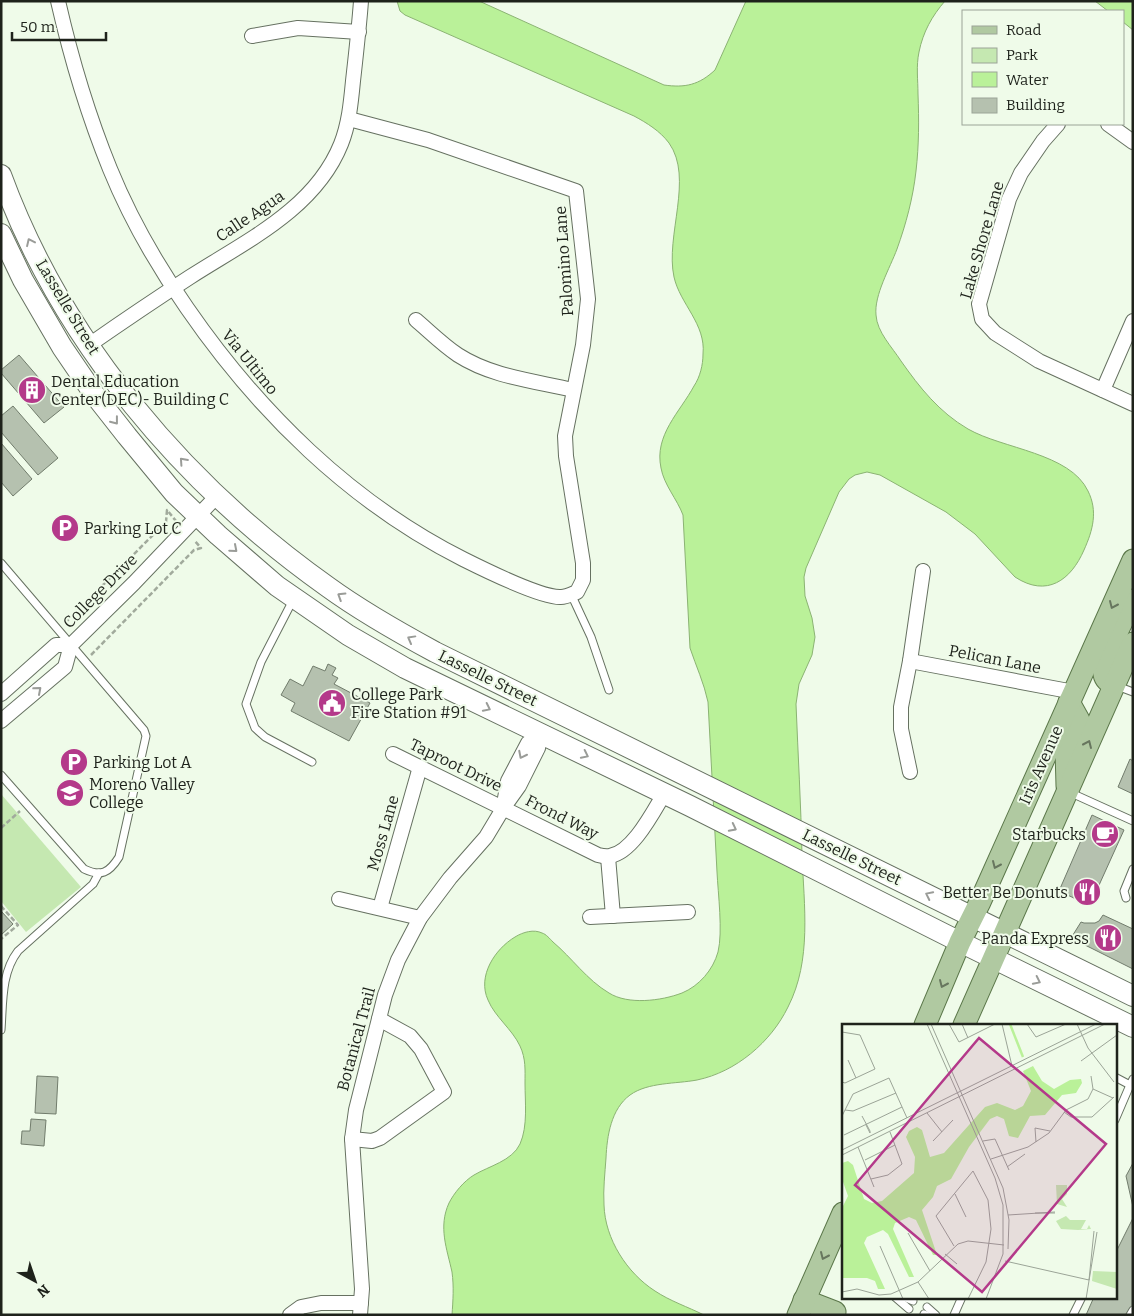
<svg xmlns="http://www.w3.org/2000/svg" width="1134" height="1316" font-family="Bitter,serif">
	<style>
		.green { fill: #c5e8b1 }
		.water { fill: #baf199; stroke: #8bb373 }
		.building { fill: #b5c1af; stroke: #717c6c }
		.lines { fill: none; stroke-linecap: round; stroke-linejoin: round }
		.lane-casing { stroke: #667161; stroke-width: 9 }
		.street-casing { stroke: #667161; stroke-width: 16 }
		.secondary-casing { stroke: #667161; stroke-width: 22 }
		.primary-casing { stroke: #5b774a; stroke-width: 23 }
		.path { stroke: #a1aa9c; stroke-width: 2.5; stroke-dasharray: 5 2.5; stroke-linecap: butt }
		.lane { stroke: #fff; stroke-width: 7 }
		.street { stroke: #fff; stroke-width: 14 }
		.secondary { stroke: #fff; stroke-width: 20 }
		.primary { stroke: #b0c9a1; stroke-width: 21 }
		.oneway { stroke: #9a9c98 }
		.oneway2 { stroke: #67765e }
		.labels { text-anchor: middle; dominant-baseline: central; stroke-width: 4; stroke-linejoin: round; paint-order: stroke }
		.street-label { font-size: 16px; fill: #1e221b; stroke: #effbe9 }
		.poi-label { font-size: 16px; fill: #1e221b; stroke: #effbe9; text-anchor: start }
		.inset-river { fill: none; stroke: #baf199; stroke-width: 2.5 }
		.inset-road { fill: none; stroke: #9ba497; stroke-width: 1 }
		.view { fill: #b4398a; fill-opacity: 0.15; stroke: #b4398a; stroke-width: 2.5 }
		.inset-edge { fill: none; stroke: #1e221b; stroke-width: 2.5 }
	</style>
	<rect width="100%" height="100%" fill="#effbe9"/>
	<!-- green -->
	<polygon class="green" points="1,794 81,887 26,932 1,901"/>
	<!-- water -->
	<g class="water">
		<path d="M397,1H479L664,85C685,88 699,85 715,70L746,1H945C932,16 923,32 919,52C916,66 918,80 918,94C919,120 919,145 916,171C913,198 906,224 897,249C890,268 874,295 876,315C877,332 892,347 901,361C920,388 939,412 968,429C1003,449 1070,453 1088,491C1098,511 1093,530 1084,550C1071,580 1047,598 1015,577L975,534L946,512L880,475L867,472L855,475L849,479L839,492L806,568L804,577L805,596L812,618L815,637L812,655L799,684L796,704C798,755 801,805 802,855C804,906 812,960 788,1007C771,1042 736,1072 697,1080C676,1084 648,1082 630,1095C611,1109 607,1136 606,1158C605,1173 603,1189 604,1205C605,1239 627,1273 655,1291C670,1301 688,1307 704,1315H452C453,1300 454,1287 452,1272C447,1249 438,1227 449,1203C454,1193 464,1181 474,1175C489,1166 512,1161 520,1144C528,1126 525,1102 525,1083C525,1070 526,1059 520,1046C512,1029 495,1017 488,1000C477,976 495,949 515,937C523,932 534,929 542,933C546,934 550,939 553,942C572,958 587,980 609,993C628,1005 661,1001 682,993C699,986 713,970 718,952C723,932 718,893 717,872C714,815 711,758 708,702C704,683 696,666 690,648L683,515C677,499 664,485 661,468C654,435 680,412 694,386C700,377 703,365 703,354C706,324 680,304 674,277C665,236 694,178 669,143C660,131 647,123 634,116L405,15L400,11Z"/>
		<polygon points="1095,1 1133,1 1133,30 1123,22 1123,11 1108,11"/>
	</g>
	<!-- building -->
	<g class="building">
		<polygon points="19,355 64,407 44,423 1,373 1,370"/>
		<polygon points="13,406 58,458 38,475 1,432 1,416"/>
		<polygon points="1,443 32,479 13,496 1,482"/>
		<polygon points="328,664 336,668 332,675 338,678 334,684 370,703 349,741 291,711 295,703 281,695 290,679 303,686 313,666 325,671"/>
		<polygon points="1130,759 1133,761 1133,794 1118,787"/>
		<polygon points="1092,815 1124,830 1095,894 1085,893 1076,899 1059,891"/>
		<polygon points="1,911 13,924 1,935"/>
		<polygon points="1103,915 1133,929 1133,969 1071,938 1081,922 1084,923 1095,923 1099,921"/>
		<polygon points="37,1076 58,1077 56,1114 35,1113"/>
		<polygon points="31,1119 46,1120 44,1146 21,1144 22,1131 30,1131"/>
		<polygon points="1133,1163 1133,1207 1126,1176"/>
		<polygon points="1133,1218 1133,1305 1128,1315 1086,1315 1094,1297 1115,1297 1115,1254"/>
	</g>
	<g class="lines">
		<defs>
			<g id="lane">
				<path d="M1,563L144,730L146,736L119,857C109,873 101,877 84,869L1,775"/>
				<polyline points="571,594 591,637 609,690"/>
				<polyline points="294,598 261,662 246,704 255,728 265,737 312,762"/>
				<polyline points="1117,686 1133,692"/>
				<polyline points="1069,792 1133,821"/>
				<polyline points="1126,898 1124,891 1133,869"/>
				<path d="M1,1030C3,1003 1,973 18,951L93,884L99,873"/>
				<polyline points="1115,1077 1130,1085 1133,1079"/>
				<polyline points="1115,1120 1130,1085 1133,1086"/>
				<polyline points="895,1297 909,1309"/>
				<polyline points="904,1297 913,1301"/>
				<polyline points="927,1307 936,1315"/>
				<polyline points="924,1314 926,1315"/>
				<polyline points="954,1315 962,1297"/>
				<polyline points="1073,1315 1082,1297"/>
				<polyline points="1130,1315 1133,1310"/>
			</g>
			<g id="street">
				<path d="M58,1C71,58 88,115 110,169C130,218 157,265 187,308C258,411 350,502 463,559C483,569 541,598 561,597C566,597 572,594 577,592L583,580V563L566,456L565,436L583,345L588,299L576,191L428,140L349,119"/>
				<polyline points="252,36 298,28 359,32"/>
				<polyline points="1058,124 1043,141 1021,173 1009,199 979,304 982,319 995,333 1039,361 1133,404"/>
				<polyline points="1108,124 1133,142"/>
				<path d="M416,320C430,332 443,345 458,355C492,377 535,381 573,390"/>
				<path d="M89,345C122,322 156,299 190,277C246,241 315,209 341,144C349,124 351,102 353,81C356,54 359,28 361,1"/>
				<polyline points="1103,390 1133,321"/>
				<polyline points="910,661 1074,692"/>
				<polyline points="1,694 56,645 71,645"/>
				<polyline points="1,721 65,667 71,645 134,583 216,497"/>
				<path d="M393,754L598,855C602,856 606,857 610,856C633,852 653,812 664,794"/>
				<polyline points="910,772 901,729 901,707 910,661 923,571"/>
				<polyline points="504,804 508,781 528,743 541,734"/>
				<polyline points="608,857 613,916"/>
				<polyline points="339,899 420,918"/>
				<polyline points="380,908 420,767"/>
				<polyline points="590,917 688,912"/>
				<polyline points="352,1139 372,1141 380,1138 444,1092 421,1049 410,1036 379,1019"/>
				<polyline points="290,1315 301,1307 321,1303 361,1303"/>
				<polyline points="360,1315 362,1289 352,1139 356,1110 385,995 398,960 420,918 450,878 486,837 504,807 519,786 538,748 541,734"/>
			</g>
			<g id="secondary">
				<path d="M1,175C62,342 184,485 328,587C361,611 398,632 435,652L1133,996"/>
				<polyline points="1,234 23,280 62,347 94,394 127,436 174,493 218,535 277,586 348,635 405,668 690,806 960,942 1133,1027"/>
			</g>
			<g id="primary">
				<path d="M1114,685C1109,682 1105,680 1104,674C1101,661 1126,614 1133,600"/>
				<polyline points="1067,786 1066,750 1079,720 1069,702"/>
				<polyline points="925,1025 960,942 980,902 1133,560"/>
				<polyline points="964,1025 1133,643"/>
				<polyline points="804,1300 835,1312"/>
				<polyline points="798,1315 843,1213"/>
			</g>
		</defs>
		<!-- lane casing -->
		<use href="#lane" class="lane-casing"/>
		<!-- street casing -->
		<use href="#street" class="street-casing"/>
		<!-- secondary casing -->
		<use href="#secondary" class="secondary-casing"/>
		<!-- primary casing -->
		<use href="#primary" class="primary-casing"/>
		<!-- path -->
		<g class="path">
			<polyline points="65,623 166,522 167,510 176,521"/>
			<polyline points="91,655 194,550 201,548 194,540"/>
			<polyline points="1,828 20,811"/>
			<polyline points="1,906 18,925 1,939"/>
		</g>
		<!-- lane -->
		<use href="#lane" class="lane"/>
		<!-- street -->
		<use href="#street" class="street"/>
		<!-- secondary -->
		<use href="#secondary" class="secondary"/>
		<!-- primary -->
		<use href="#primary" class="primary"/>
	</g>
	<!-- one-way arrows -->
	<defs><path id="oneway-chevron" d="M-2-3.5L2.5 0L-2 3.5" fill="none" stroke-width="1.6" stroke-linecap="round" stroke-linejoin="round" transform="scale(1.25)"/></defs>
	<g class="oneway">
		<use href="#oneway-chevron" transform="translate(30 242) rotate(-115)"/>
		<use href="#oneway-chevron" transform="translate(115 421) rotate(52)"/>
		<use href="#oneway-chevron" transform="translate(183 461) rotate(-132)"/>
		<use href="#oneway-chevron" transform="translate(234 549) rotate(41)"/>
		<use href="#oneway-chevron" transform="translate(341 596) rotate(-148)"/>
		<use href="#oneway-chevron" transform="translate(411 639) rotate(-151)"/>
		<use href="#oneway-chevron" transform="translate(38 690) rotate(-41)"/>
		<use href="#oneway-chevron" transform="translate(487 708) rotate(26)"/>
		<use href="#oneway-chevron" transform="translate(522 755) rotate(117)"/>
		<use href="#oneway-chevron" transform="translate(585 755) rotate(26)"/>
		<use href="#oneway-chevron" transform="translate(733 828) rotate(27)"/>
		<use href="#oneway-chevron" transform="translate(929 895) rotate(-154)"/>
		<use href="#oneway-chevron" transform="translate(1037 981) rotate(26)"/>
	</g>
	<g class="oneway2">
		<use href="#oneway-chevron" transform="translate(1113 605) rotate(114)"/>
		<use href="#oneway-chevron" transform="translate(1088 744) rotate(-66)"/>
		<use href="#oneway-chevron" transform="translate(996 865) rotate(114)"/>
		<use href="#oneway-chevron" transform="translate(943 984) rotate(114)"/>
		<use href="#oneway-chevron" transform="translate(824 1256) rotate(114)"/>
	</g>
	<!-- icons -->
	<defs>
		<symbol id="building-disc" viewBox="-11 -11 22 22"><circle r="9.5" fill="#b4398a" stroke="#effbe9"/><path d="M-4-6H4V6H1V3H-1V6H-4ZM-2.5-4.3h1.7v1.8h-1.7ZM.8-4.3h1.7v1.8H.8ZM-2.5-1h1.7V.8h-1.7ZM.8-1h1.7V.8H.8Z" fill="#fff"/></symbol>
		<symbol id="parking-disc" viewBox="-11 -11 22 22"><circle r="9.5" fill="#b4398a" stroke="#effbe9"/><path d="M-3.5-5.5H1a3.5 3.5 0 0 1 0 7H-1V5.5H-3.5ZM-1-3.4V-.6H.8a1.4 1.4 0 0 0 0-2.8Z" fill="#fff"/></symbol>
		<symbol id="civic-disc" viewBox="-11 -11 22 22"><circle r="9.5" fill="#b4398a" stroke="#effbe9"/><path d="M-.6-6.5H3V-4.5H.6V-3L4-1V1h2V6H-6V1h2V-1L-.6-3ZM-1.2 2.5V6h2.4V2.5Z" fill="#fff"/></symbol>
		<symbol id="university-disc" viewBox="-11 -11 22 22"><circle r="9.5" fill="#b4398a" stroke="#effbe9"/><path d="M0-5L7-2L0 1L-7-2ZM-4 1L0 2.5L4 1V4Q0 6-4 4Z" fill="#fff"/></symbol>
		<symbol id="cafe-disc" viewBox="-11 -11 22 22"><circle r="9.5" fill="#b4398a" stroke="#effbe9"/><path d="M-5.5-4.5H6V0H3Q3 3.5 0 3.5H-2.5Q-5.5 3.5-5.5 0ZM3-3.2v2h1.7v-2ZM-6 4.5H4V6H-6Z" fill="#fff"/></symbol>
		<symbol id="restaurant-disc" viewBox="-11 -11 22 22"><circle r="9.5" fill="#b4398a" stroke="#effbe9"/><path d="M-5-6h1v4h1v-4h1v4h1v-4h1v5L-1.5 .5V6h-2V.5L-5-1ZM5-6V6H3V1.5H1.5Q1.5-4 5-6Z" fill="#fff"/></symbol>
	</defs>
	<g fill-rule="evenodd">
		<use href="#building-disc" x="16" y="374" width="32" height="32"/>
		<use href="#parking-disc" x="49" y="512" width="32" height="32"/>
		<use href="#civic-disc" x="316" y="687" width="32" height="32"/>
		<use href="#parking-disc" x="58" y="746" width="32" height="32"/>
		<use href="#university-disc" x="54" y="777" width="32" height="32"/>
		<use href="#cafe-disc" x="1089" y="818" width="32" height="32"/>
		<use href="#restaurant-disc" x="1071" y="876" width="32" height="32"/>
		<use href="#restaurant-disc" x="1092" y="922" width="32" height="32"/>
	</g>
	<g class="labels">
		<!-- street labels -->
		<g class="street-label">
			<text transform="translate(250 216) rotate(-34)">Calle Agua</text>
			<text transform="translate(982 240) rotate(-74)">Lake Shore Lane</text>
			<text transform="translate(564 261) rotate(-94)">Palomino Lane</text>
			<text transform="translate(68 307) rotate(59)">Lasselle Street</text>
			<text transform="translate(250 362) rotate(51)">Via Ultimo</text>
			<text transform="translate(100 591) rotate(-45)">College Drive</text>
			<text transform="translate(995 659) rotate(11)">Pelican Lane</text>
			<text transform="translate(488 678) rotate(26)">Lasselle Street</text>
			<text transform="translate(456 765) rotate(26)">Taproot Drive</text>
			<text transform="translate(1041 765) rotate(-66)">Iris Avenue</text>
			<text transform="translate(562 817) rotate(27)">Frond Way</text>
			<text transform="translate(383 833) rotate(-74)">Moss Lane</text>
			<text transform="translate(852 857) rotate(26)">Lasselle Street</text>
			<text transform="translate(356 1039) rotate(-75)">Botanical Trail</text>
		</g>
		<!-- poi labels -->
		<g class="poi-label">
			<text x="51" y="381">Dental Education<tspan x="51" dy="18">Center(DEC)- Building C</tspan></text>
			<text x="84" y="528">Parking Lot C</text>
			<text x="351" y="694">College Park<tspan x="351" dy="18">Fire Station #91</tspan></text>
			<text x="93" y="762">Parking Lot A</text>
			<text x="89" y="784">Moreno Valley<tspan x="89" dy="18">College</tspan></text>
			<text x="1086" y="834" text-anchor="end">Starbucks</text>
			<text x="1068" y="892" text-anchor="end">Better Be Donuts</text>
			<text x="1089" y="938" text-anchor="end">Panda Express</text>
		</g>
	</g>
	<!-- overview -->
	<g transform="translate(842 1024)">
		<rect width="275" height="275" fill="#effbe9"/>
		<path d="M214,161H225V170L220,175L225,183L215,180ZM224,192L228,196H244L239,205H245L247,201L249,205L236,206L219,205L214,197ZM251,247L275,248V265L250,257Z" fill="#c5e8b1"/>
		<path d="M191,42L200,57L212,65L228,56L239,55L240,59L234,69L220,71L203,91L188,92L176,114L167,112L162,95L155,92L148,95L127,123L109,155L95,162L91,173L80,186L95,231H91L74,196L67,193L53,199L51,205L72,253H67L46,210L41,206L25,213L22,219L43,265H36L33,257L25,254H0V184L6,172L0,155V139L6,137L11,141L22,175L30,179L40,177L72,149L73,133L64,113L67,107L75,103L80,106L88,133L102,129L143,83L155,79L173,86L181,82L189,67L181,47Z" fill="#baf199"/>
		<path class="inset-river" d="M168,0L181,33"/>
		<path class="inset-road" d="M85,0L153,154L161,181V230L144,275M89,0L161,164L167,196L166,225M107,0L117,18L153,0M120,0L126,14M160,0L170,42M185,0L194,13L224,0M235,0L246,24L272,58M0,8L18,11L33,45L3,59L0,58M6,36L14,54M239,37L275,11M251,65L271,74M3,86L11,87L54,69M222,88L229,93H250L272,73M85,89L100,108M0,92L11,70L47,54L65,94M20,92L28,107V109L24,101M2,111L60,83M91,117L111,96M141,117L153,115L167,146M194,118L193,104L208,107M16,123L32,163M0,126L254,0M0,131L263,0M149,135L186,123L207,109L224,86L246,75L251,65L249,52M23,136L53,121M165,143L183,130M29,155L46,151L60,140L48,108M113,170L124,193M193,189H213M166,191L213,188M66,209L88,247M38,222L61,275M112,222L94,192L131,147L146,176L149,205L144,238L126,275M103,230L115,240M163,237L247,256M247,256L252,207M76,258L87,275M0,268L15,265L37,271L49,270L76,258L116,220L126,217L162,221M244,275L255,208"/>
		<path class="view" d="M137,14L264,120L140,268L13,161Z"/>
		<rect width="275" height="275" class="inset-edge"/>
	</g>
	<!-- border -->
	<rect width="1134" height="1316" fill="none" stroke="#1e221b" stroke-width="5"/>
	<!-- legend -->
	<rect x="962" y="10" width="162" height="115" fill="#effbe9" stroke="#9ba497"/>
	<rect x="972" y="26" width="25" height="8" fill="#b0c9a1" stroke="#9ba497"/>
	<text x="1006" y="35" font-size="15" fill="#1e221b">Road</text>
	<rect x="972" y="48" width="25" height="15" fill="#c5e8b1" stroke="#9ba497"/>
	<text x="1006" y="60" font-size="15" fill="#1e221b">Park</text>
	<rect x="972" y="72" width="25" height="15" fill="#baf199" stroke="#9ba497"/>
	<text x="1006" y="85" font-size="15" fill="#1e221b">Water</text>
	<rect x="972" y="98" width="25" height="15" fill="#b5c1af" stroke="#9ba497"/>
	<text x="1006" y="110" font-size="15" fill="#1e221b">Building</text>
	<!-- north arrow -->
	<g transform="translate(35 1281) rotate(140)" stroke="#effbe9" stroke-width="4" paint-order="stroke">
	<path d="M0-4L9 19L0 12L-9 19Z" fill="#1e221b"/>
	<text y="-8" font-size="14" font-weight="bold" text-anchor="middle" fill="#1e221b">N</text>
	</g>
	<!-- scale -->
	<path d="M12 32v8h94v-8" fill="none" stroke="#1e221b" stroke-width="2.5"/>
	<text x="20" y="32" font-size="15" fill="#1e221b" stroke="#effbe9" stroke-width="4" paint-order="stroke">50 m</text>
</svg>
